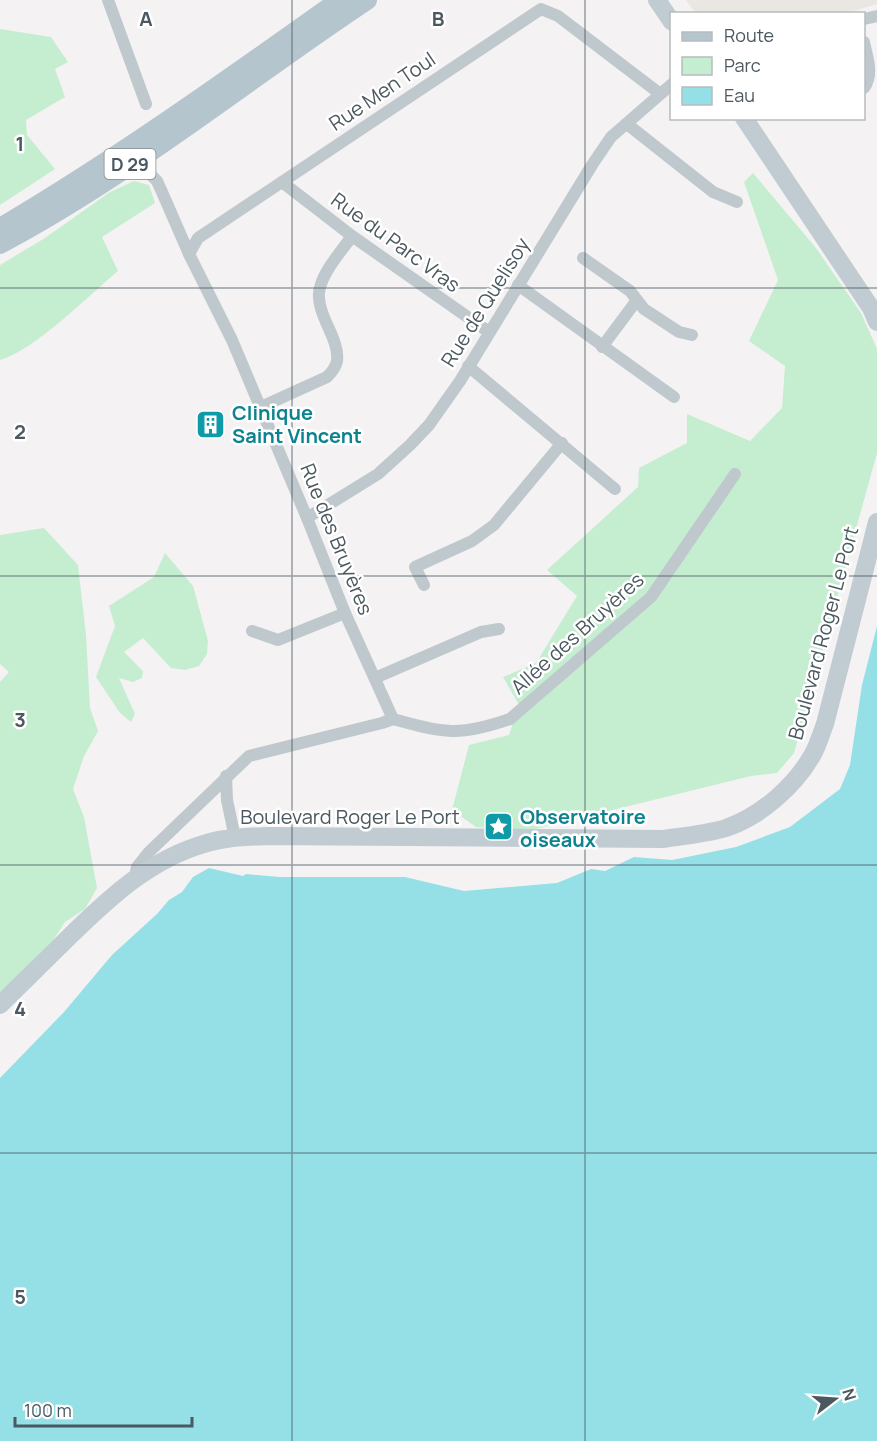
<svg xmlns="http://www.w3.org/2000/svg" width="877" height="1441" font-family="Manrope,sans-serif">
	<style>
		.commercial { fill: #eae6e1 }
		.green { fill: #c5eed0 }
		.water { fill: #95e0e7 }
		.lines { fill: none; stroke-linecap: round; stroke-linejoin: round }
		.street { stroke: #bfc8cd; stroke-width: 12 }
		.secondary { stroke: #c0cbd2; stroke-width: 18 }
		.primary { stroke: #b4c5ce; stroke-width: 20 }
		.grid { fill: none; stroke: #4b585f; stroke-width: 1.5; stroke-opacity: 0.55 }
		.labels { text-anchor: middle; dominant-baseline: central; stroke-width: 5; stroke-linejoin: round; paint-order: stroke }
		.shield { fill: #fff; stroke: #818a8f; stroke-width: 1.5 }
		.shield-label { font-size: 18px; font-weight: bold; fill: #4b585f }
		.street-label { font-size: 20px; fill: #4b585f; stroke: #fff }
		.culture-label { font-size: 20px; font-weight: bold; fill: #0d838f; stroke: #fff; text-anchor: start }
		.grid-label { font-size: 20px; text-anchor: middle; font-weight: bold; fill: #4b585f; stroke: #fff; stroke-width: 5; stroke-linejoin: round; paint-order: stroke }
	</style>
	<rect width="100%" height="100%" fill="#f4f2f3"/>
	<!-- commercial -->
	<polygon class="commercial" points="686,0 877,0 877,4 847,13 696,14"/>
	<!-- green -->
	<g class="green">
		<polygon points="0,29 51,37 68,62 55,69 65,97 26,120 27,135 55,169 0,205"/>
		<polygon points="753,173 816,248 861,313 877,349 877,453 794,753 777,773 751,776 531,830 476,827 452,810 469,745 509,735 519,705 503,677 536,663 577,596 547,570 638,487 639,468 687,443 687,414 750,441 782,408 785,366 749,341 778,280 744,182"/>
		<path d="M134,181L149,185L155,203L102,237L118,271C88,296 35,350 0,360V265L45,238L110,192Z"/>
		<polygon points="44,528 78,565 86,635 90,708 98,731 84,756 73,789 84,817 97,888 85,909 65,922 45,953 0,1000 0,682 9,672 0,664 0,535"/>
		<polygon points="165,553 193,586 208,641 207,654 199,666 185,670 171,668 143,638 124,652 143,671 142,678 133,682 119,678 135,714 131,722 120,713 96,677 115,626 109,606 154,577"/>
	</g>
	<!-- water -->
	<polygon class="water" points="877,626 877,1441 0,1441 0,1078 64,1012 112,955 157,914 169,900 182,892 193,877 209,868 243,876 246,874 280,877 405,877 464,891 557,883 591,869 605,871 634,857 672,860 736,847 790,827 840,789 850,765 862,685"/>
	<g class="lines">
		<!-- street -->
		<g class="street">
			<polyline points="108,0 146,104"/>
			<polyline points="864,19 877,16"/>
			<path d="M864,42C867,57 874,74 864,88"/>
			<polyline points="627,124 713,192 737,202"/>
			<polyline points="128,168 138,166 148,172 157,181 162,192 189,254 232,340 307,518 345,613 393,719 382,723 249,756 149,852 137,867 135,877"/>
			<polyline points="282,182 352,236 489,332"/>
			<polyline points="189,254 198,238 541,9 558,16 659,93"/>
			<polyline points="583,258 630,291 644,309 679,332 692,335"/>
			<polyline points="518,285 674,397"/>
			<polyline points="602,347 637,300"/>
			<polyline points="468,366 615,489"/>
			<path d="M261,407L327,377C331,373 336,367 337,361C340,339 317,316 319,293C321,273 341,252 352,236"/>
			<polyline points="307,518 378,474 410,445 429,425 460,381 592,165 611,137 672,84"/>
			<polyline points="424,585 415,567 472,541 494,525 562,443"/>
			<polyline points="252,631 278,640 345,613"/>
			<polyline points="375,678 481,632 499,629"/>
			<path d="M393,719C444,733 459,737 510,719L651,597L735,474"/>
			<polyline points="226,776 227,800 235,838"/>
		</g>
		<!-- secondary -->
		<g class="secondary">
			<polyline points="657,0 672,22"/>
			<polyline points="744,118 871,308 877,322"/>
			<path d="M0,1005C23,982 46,960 69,937C110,897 150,859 207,843C227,837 247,837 267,836L663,839C684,836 706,834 726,828C761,816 795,786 813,754C818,745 821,734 825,724L877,522"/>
		</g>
		<!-- primary -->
		<g class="primary">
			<path d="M0,228C117,159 229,79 340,0"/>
			<path d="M0,244C130,175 245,81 367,0"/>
		</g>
	</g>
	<!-- grid -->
	<path class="grid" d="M292,0V1441M585,0V1441M0,288H877M0,576H877M0,865H877M0,1153H877"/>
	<!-- icons -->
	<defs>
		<symbol id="building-square" viewBox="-11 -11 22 22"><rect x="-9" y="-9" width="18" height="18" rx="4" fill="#0f9aa8" stroke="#fff"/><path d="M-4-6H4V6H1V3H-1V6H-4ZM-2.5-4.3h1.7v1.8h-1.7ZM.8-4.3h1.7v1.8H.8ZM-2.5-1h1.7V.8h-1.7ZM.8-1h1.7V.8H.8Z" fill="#fff"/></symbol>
		<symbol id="sight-square" viewBox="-11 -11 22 22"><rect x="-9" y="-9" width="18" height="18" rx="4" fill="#0f9aa8" stroke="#fff"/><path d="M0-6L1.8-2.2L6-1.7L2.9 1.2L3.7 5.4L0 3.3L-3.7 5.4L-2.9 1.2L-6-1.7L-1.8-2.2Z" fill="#fff"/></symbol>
	</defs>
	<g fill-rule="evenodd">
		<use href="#building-square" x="194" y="408" width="33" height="33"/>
		<use href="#sight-square" x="482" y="810" width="33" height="33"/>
	</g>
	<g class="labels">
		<!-- shield labels -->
		<rect class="shield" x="104.5" y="149" width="51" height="30" rx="4.5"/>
		<g class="shield-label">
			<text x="130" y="164">D 29</text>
		</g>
		<!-- street labels -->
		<g class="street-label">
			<text transform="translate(382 91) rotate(-34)">Rue Men Toul</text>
			<text transform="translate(396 242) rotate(36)">Rue du Parc Vras</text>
			<text transform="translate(485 302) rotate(-58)">Rue de Quelisoy</text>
			<text transform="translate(337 539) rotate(68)">Rue des Bruyères</text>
			<text transform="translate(577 633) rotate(-42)">Allée des Bruyères</text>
			<text transform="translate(823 633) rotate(-75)">Boulevard Roger Le Port</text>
			<text x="350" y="816">Boulevard Roger Le Port</text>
		</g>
		<!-- culture labels -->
		<g class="culture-label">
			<text x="232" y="412">Clinique<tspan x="232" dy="23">Saint Vincent</tspan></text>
			<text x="520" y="816">Observatoire<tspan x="520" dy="23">oiseaux</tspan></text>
		</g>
	</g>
	<g class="grid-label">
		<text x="146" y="26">A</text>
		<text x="438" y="26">B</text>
		<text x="20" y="151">1</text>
		<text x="20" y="439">2</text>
		<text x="20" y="727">3</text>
		<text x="20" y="1016">4</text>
		<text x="20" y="1304">5</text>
	</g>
	<!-- legend -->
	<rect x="670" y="12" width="195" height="108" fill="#ffffff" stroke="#b7bcbf" stroke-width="1.5"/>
	<rect x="682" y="32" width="30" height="9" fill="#b4c5ce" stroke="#b7bcbf" stroke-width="1.5"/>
	<text x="724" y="42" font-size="18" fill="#4b585f">Route</text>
	<rect x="682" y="57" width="30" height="18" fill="#c5eed0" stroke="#b7bcbf" stroke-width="1.5"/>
	<text x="724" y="72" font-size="18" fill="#4b585f">Parc</text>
	<rect x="682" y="87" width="30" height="18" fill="#95e0e7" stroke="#b7bcbf" stroke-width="1.5"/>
	<text x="724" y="102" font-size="18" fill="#4b585f">Eau</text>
	<!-- north arrow -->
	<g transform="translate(835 1399) rotate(73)" stroke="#ffffff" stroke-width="4.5" paint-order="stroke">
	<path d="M0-4.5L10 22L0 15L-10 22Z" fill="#4b585f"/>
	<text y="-9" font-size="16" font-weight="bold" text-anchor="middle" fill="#4b585f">N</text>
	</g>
	<!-- scale -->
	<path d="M15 1417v9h177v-9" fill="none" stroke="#4b585f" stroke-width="3"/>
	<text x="24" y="1417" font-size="18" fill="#4b585f" stroke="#ffffff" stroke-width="4.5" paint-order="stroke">100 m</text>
</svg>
